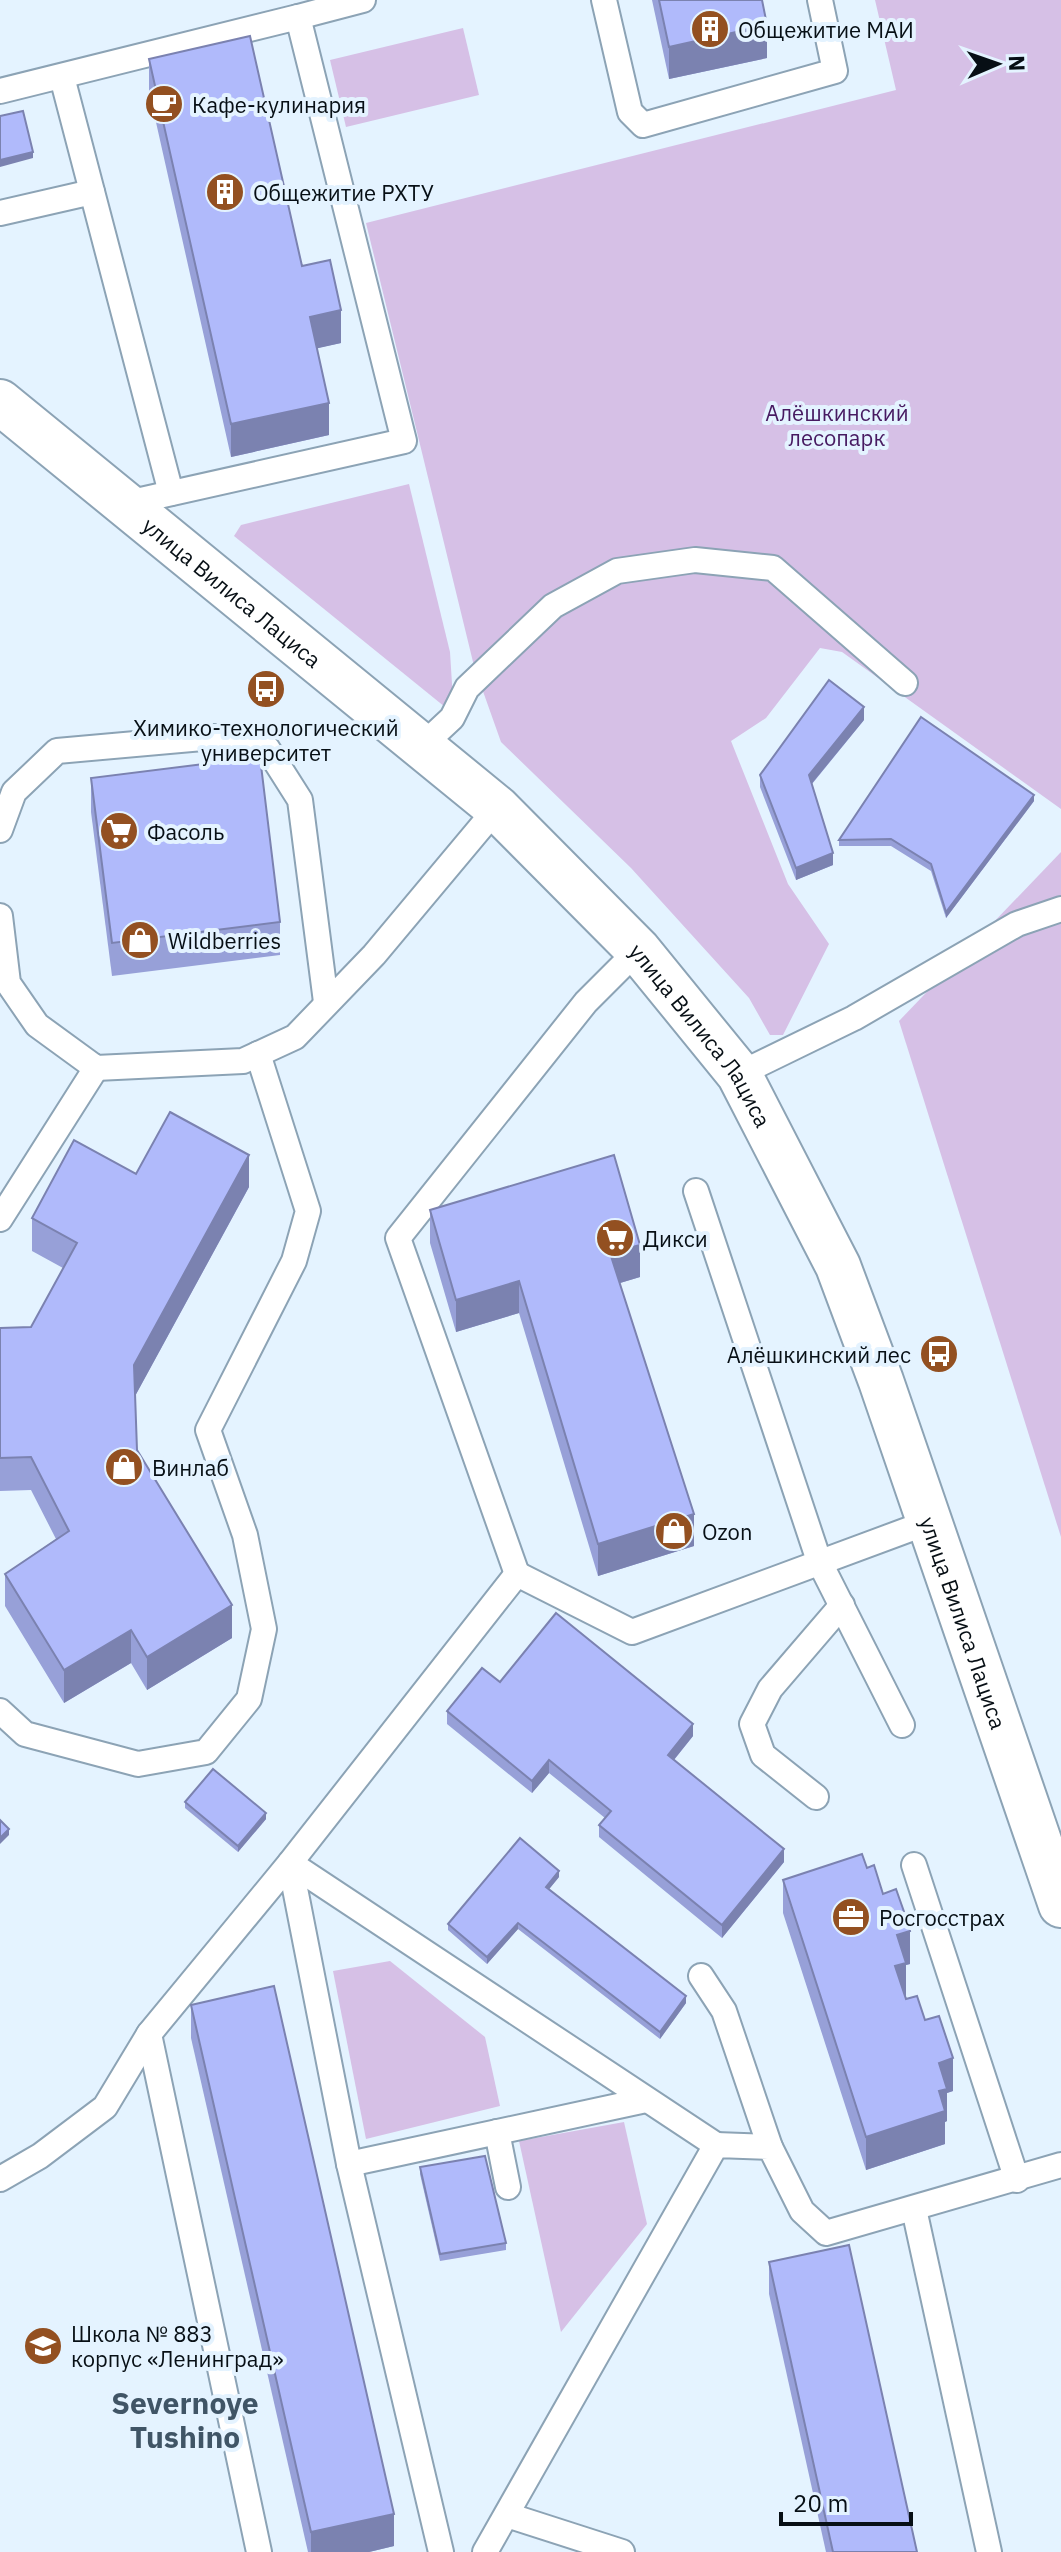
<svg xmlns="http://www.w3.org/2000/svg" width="1061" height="2552" font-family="'IBM Plex Sans',sans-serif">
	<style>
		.green { fill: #d6c0e6 }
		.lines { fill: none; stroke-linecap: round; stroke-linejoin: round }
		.service-casing { stroke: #8ca3b5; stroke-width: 28 }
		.secondary-casing { stroke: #8ca3b5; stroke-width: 48 }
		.service { stroke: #fff; stroke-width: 24 }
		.secondary { stroke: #fff; stroke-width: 44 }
		.wall { fill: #97a0d8 }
		.shaded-wall { fill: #7b82b0 }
		.building { fill: #b0bafb; stroke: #7b82b0; stroke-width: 2 }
		.labels { text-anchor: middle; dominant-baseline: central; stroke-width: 8; stroke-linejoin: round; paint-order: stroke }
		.poi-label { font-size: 22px; fill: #070f15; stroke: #e4f3ff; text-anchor: start }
		.park-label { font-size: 22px; fill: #471a61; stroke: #e4f3ff }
		.street-label { font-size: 22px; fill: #070f15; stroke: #e4f3ff }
		.district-label { font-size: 30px; font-weight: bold; fill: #405566; stroke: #e4f3ff }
	</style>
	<rect width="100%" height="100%" fill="#e4f3ff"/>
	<!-- green -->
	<g class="green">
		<polygon points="875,0 1061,0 1061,809 842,652 820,648 766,718 731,741 788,884 829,944 783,1035 770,1035 749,998 631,868 501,742 474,666 366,223 896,90"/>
		<polygon points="463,28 479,95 346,127 330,60"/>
		<polygon points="409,484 450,652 453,700 445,707 234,536 241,525"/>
		<polygon points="1061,852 1061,1537 899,1021"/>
		<polygon points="390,1961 485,2037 500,2106 366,2139 333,1971"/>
		<polygon points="624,2122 647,2224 561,2332 519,2141"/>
	</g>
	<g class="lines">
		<defs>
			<g id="service">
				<polyline points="604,0 630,112 643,125 835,71 820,0"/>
				<polyline points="298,17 363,0"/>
				<polyline points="62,77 171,493"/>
				<polyline points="0,91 298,17 404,441 123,504"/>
				<polyline points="0,213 92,192"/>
				<polyline points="422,746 452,718 467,688 553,606 617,571 695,560 773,568 905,683"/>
				<polyline points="0,830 14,792 57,751 214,737 267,748 300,800 326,1002"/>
				<polyline points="0,916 8,983 37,1025 96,1068 243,1061 295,1037 374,955 497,808"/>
				<polyline points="739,1074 854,1018 1017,924 1061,909"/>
				<polyline points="696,1191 819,1561 902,1725"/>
				<polyline points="0,1219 96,1068"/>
				<polyline points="517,1574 398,1238 586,1002 638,950"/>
				<polyline points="0,1711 25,1734 138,1764 206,1752 249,1699 264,1629 245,1535 208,1430 294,1261 308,1211 258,1054"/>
				<polyline points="816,1797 763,1755 752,1724 770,1689 842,1605"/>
				<polyline points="914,1865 1017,2180"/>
				<polyline points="701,1976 724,2011 770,2147"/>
				<polyline points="497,2132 508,2187"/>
				<polyline points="349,2164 646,2100"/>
				<polyline points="0,2179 40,2156 105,2107 149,2034"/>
				<polyline points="914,2209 989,2552"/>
				<polyline points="507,2515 622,2552"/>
				<polyline points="259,2552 149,2034 290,1863 716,2145"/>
				<polyline points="441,2552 349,2164 290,1863 517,1574 632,1632 929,1522"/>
				<polyline points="485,2552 716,2145 770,2147 802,2211 826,2233 1061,2165"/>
			</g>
			<g id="secondary">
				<path id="s1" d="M0,402L497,808L638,950L739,1074L838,1266L881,1381L1061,1905"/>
			</g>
		</defs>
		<!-- service casing -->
		<use href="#service" class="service-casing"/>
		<!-- secondary casing -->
		<use href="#secondary" class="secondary-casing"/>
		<!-- service -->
		<use href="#service" class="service"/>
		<!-- secondary -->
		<use href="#secondary" class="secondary"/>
	</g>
	<!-- wall -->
	<g class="wall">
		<polygon points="652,0 762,0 767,58 669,79"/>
		<polygon points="149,59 341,343 317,348 329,435 231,457 149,91"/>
		<polygon points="864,720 812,784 833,865 796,880 760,787 760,775"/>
		<polygon points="91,778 280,922 280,955 112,976 91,812"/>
		<polygon points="1034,801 946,918 931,871 891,846 839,846 839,840"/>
		<polygon points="136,1174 249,1187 135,1396 137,1450 232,1638 147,1690 131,1663 64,1703 5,1606 5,1574 56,1539 31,1490 0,1491 0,1328 31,1327 63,1268 32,1251 32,1218"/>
		<polygon points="430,1210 640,1277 620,1283 694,1546 598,1576 519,1313 456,1332 430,1243"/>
		<polygon points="500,1682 693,1736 674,1760 784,1862 722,1938 599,1837 599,1825 605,1818 549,1773 532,1793 447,1724 447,1711"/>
		<polygon points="185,1802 266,1819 238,1852 185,1808"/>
		<polygon points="867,1868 910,1964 906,1965 906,1999 925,2020 953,2091 947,2093 947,2121 945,2122 945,2144 866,2170 783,1913 783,1880"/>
		<polygon points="559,1877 549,1889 686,2003 660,2039 518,1929 487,1964 448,1930 448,1924"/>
		<polygon points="191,2005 394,2546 369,2552 308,2552 191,2038"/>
		<polygon points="420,2167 506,2243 506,2250 440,2261 420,2174"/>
		<polygon points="769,2262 917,2552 826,2552 769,2294"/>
	</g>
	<!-- shaded-wall -->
	<g class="shaded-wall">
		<polygon points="767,25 767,58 669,79 669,47"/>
		<polygon points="33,152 33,158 0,167 0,160"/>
		<polygon points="341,310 341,343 310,350 310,317"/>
		<polygon points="329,403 329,435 231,457 231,424"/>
		<polygon points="864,707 864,720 809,787 809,775"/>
		<polygon points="1034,795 1034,801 946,918 946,912"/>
		<polygon points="833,853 833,865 796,880 796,868"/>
		<polygon points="249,1155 249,1187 134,1398 134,1365"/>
		<polygon points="640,1245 640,1277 610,1286 610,1253"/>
		<polygon points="519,1281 519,1313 456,1332 456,1300"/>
		<polygon points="694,1514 694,1546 598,1576 598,1544"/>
		<polygon points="232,1605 232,1638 147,1690 147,1657"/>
		<polygon points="131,1630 131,1663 64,1703 64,1670"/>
		<polygon points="693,1724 693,1736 668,1767 668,1755"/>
		<polygon points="549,1760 549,1773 532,1793 532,1781"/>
		<polygon points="266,1813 266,1819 238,1852 238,1846"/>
		<polygon points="9,1829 9,1835 0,1844 0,1838"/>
		<polygon points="784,1849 784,1862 722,1938 722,1925"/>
		<polygon points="559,1871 559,1877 546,1893 546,1887"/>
		<polygon points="518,1923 518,1929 487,1964 487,1957"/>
		<polygon points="910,1931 910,1964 906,1965 906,1996 895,1999 897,1935"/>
		<polygon points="686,1996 686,2003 660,2039 660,2032"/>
		<polygon points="953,2058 953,2091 947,2093 947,2121 945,2122 945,2144 866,2170 866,2137 939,2063"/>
		<polygon points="394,2514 394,2546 369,2552 311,2552 311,2532"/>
	</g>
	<!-- building -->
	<g class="building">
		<polygon points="659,0 762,0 767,25 669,47"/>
		<polygon points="250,36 302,266 330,260 341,310 310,317 329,403 231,424 149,59"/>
		<polygon points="23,111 33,152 0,160 0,116"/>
		<polygon points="829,680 864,707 809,775 833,853 796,868 760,775"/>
		<polygon points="921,717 1034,795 946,912 931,864 891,839 839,840"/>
		<polygon points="260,757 280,922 112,943 91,778"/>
		<polygon points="170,1112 249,1155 134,1365 137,1450 232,1605 147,1657 131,1630 64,1670 5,1574 69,1531 31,1457 0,1458 0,1328 31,1327 77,1243 32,1218 74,1140 136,1174"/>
		<polygon points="614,1155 640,1245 610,1253 694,1514 598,1544 519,1281 456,1300 430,1210"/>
		<polygon points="556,1613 693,1724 668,1755 784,1849 722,1925 599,1825 611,1811 549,1760 532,1781 447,1711 482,1668 500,1682"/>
		<polygon points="213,1769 266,1813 238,1846 185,1802"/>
		<polygon points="0,1820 9,1829 0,1838"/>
		<polygon points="520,1838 559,1871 546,1887 686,1996 660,2032 518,1923 487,1957 448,1924"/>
		<polygon points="862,1854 867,1868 874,1865 883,1894 896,1889 908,1923 910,1931 897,1935 906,1963 895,1966 906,1999 917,1996 925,2020 939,2016 953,2058 939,2063 947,2089 939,2091 945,2111 866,2137 783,1880"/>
		<polygon points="274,1986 394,2514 311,2532 191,2005"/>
		<polygon points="485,2156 506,2243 440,2254 420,2167"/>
		<polygon points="849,2245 917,2552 833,2552 769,2262"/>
	</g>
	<!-- icons -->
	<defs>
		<symbol id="building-disc" viewBox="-11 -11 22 22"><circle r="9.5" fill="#935021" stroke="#e4f3ff"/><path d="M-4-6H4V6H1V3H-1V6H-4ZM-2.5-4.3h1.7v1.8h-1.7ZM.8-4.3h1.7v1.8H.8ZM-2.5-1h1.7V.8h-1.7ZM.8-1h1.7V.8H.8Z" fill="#fff"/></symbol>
		<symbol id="cafe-disc" viewBox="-11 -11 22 22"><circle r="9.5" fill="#935021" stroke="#e4f3ff"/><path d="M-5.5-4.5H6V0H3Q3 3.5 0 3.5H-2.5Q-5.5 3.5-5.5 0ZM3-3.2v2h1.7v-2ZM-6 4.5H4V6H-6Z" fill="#fff"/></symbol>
		<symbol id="bus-disc" viewBox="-11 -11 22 22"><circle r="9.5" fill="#935021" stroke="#e4f3ff"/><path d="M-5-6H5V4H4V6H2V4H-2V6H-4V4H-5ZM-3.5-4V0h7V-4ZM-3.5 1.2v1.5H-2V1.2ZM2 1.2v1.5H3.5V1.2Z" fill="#fff"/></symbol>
		<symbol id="supermarket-disc" viewBox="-11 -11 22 22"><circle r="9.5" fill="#935021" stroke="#e4f3ff"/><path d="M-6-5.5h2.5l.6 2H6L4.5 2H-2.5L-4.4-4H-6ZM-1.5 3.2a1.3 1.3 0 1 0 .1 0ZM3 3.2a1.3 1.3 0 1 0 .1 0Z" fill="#fff"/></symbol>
		<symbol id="shop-disc" viewBox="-11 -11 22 22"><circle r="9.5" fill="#935021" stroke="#e4f3ff"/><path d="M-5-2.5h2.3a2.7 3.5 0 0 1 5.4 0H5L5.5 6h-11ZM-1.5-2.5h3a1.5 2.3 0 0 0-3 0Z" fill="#fff"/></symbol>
		<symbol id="office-disc" viewBox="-11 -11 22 22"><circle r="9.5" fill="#935021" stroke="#e4f3ff"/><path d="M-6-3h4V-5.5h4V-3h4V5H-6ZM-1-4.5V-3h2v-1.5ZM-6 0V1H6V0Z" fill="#fff"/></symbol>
		<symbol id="school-disc" viewBox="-11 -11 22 22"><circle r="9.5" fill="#935021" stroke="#e4f3ff"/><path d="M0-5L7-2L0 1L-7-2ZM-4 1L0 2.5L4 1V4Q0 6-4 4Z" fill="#fff"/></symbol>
	</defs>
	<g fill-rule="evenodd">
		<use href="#building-disc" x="688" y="7" width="44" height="44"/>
		<use href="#cafe-disc" x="142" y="82" width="44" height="44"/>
		<use href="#building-disc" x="203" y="170" width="44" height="44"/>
		<use href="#bus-disc" x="244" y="667" width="44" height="44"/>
		<use href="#supermarket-disc" x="97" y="809" width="44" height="44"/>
		<use href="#shop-disc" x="118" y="918" width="44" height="44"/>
		<use href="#supermarket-disc" x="593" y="1216" width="44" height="44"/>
		<use href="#bus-disc" x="917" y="1332" width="44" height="44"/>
		<use href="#shop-disc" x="102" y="1445" width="44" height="44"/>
		<use href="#shop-disc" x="652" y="1509" width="44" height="44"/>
		<use href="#office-disc" x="829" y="1895" width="44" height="44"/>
		<use href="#school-disc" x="21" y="2324" width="44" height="44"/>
	</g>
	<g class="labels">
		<!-- poi labels -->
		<g class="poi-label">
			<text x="738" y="29">Общежитие МАИ</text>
			<text x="192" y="104">Кафе-кулинария</text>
			<text x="253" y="192">Общежитие РХТУ</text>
			<text x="266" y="727" text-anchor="middle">Химико-технологический<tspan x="266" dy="25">университет</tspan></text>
			<text x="147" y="831">Фасоль</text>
			<text x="168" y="940">Wildberries</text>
			<text x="643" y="1238">Дикси</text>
			<text x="911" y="1354" text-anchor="end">Алёшкинский лес</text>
			<text x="152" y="1467">Винлаб</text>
			<text x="702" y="1531">Ozon</text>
			<text x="879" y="1917">Росгосстрах</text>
			<text x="71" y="2333">Школа № 883<tspan x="71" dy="25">корпус «Ленинград»</tspan></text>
		</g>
		<!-- park labels -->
		<g class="park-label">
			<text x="837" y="412">Алёшкинский<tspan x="837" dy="25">лесопарк</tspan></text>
		</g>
		<!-- street labels -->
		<g class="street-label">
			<text stroke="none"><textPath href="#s1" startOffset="300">улица Вилиса Лациса</textPath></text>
			<text stroke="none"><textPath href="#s1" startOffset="948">улица Вилиса Лациса</textPath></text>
			<text stroke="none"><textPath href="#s1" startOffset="1596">улица Вилиса Лациса</textPath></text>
		</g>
		<!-- district labels -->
		<g class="district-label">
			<text x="185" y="2402">Severnoye<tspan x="185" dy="34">Tushino</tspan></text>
		</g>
	</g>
	<!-- north arrow -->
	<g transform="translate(997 64) rotate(88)" stroke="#e4f3ff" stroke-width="6" paint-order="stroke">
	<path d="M0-6L14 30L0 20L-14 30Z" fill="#070f15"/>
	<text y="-12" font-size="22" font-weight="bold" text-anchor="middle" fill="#070f15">N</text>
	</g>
	<!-- scale -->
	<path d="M781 2512v12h130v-12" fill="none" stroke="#070f15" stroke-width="4"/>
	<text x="793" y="2512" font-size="24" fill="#070f15" stroke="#e4f3ff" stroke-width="6" paint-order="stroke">20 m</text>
</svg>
